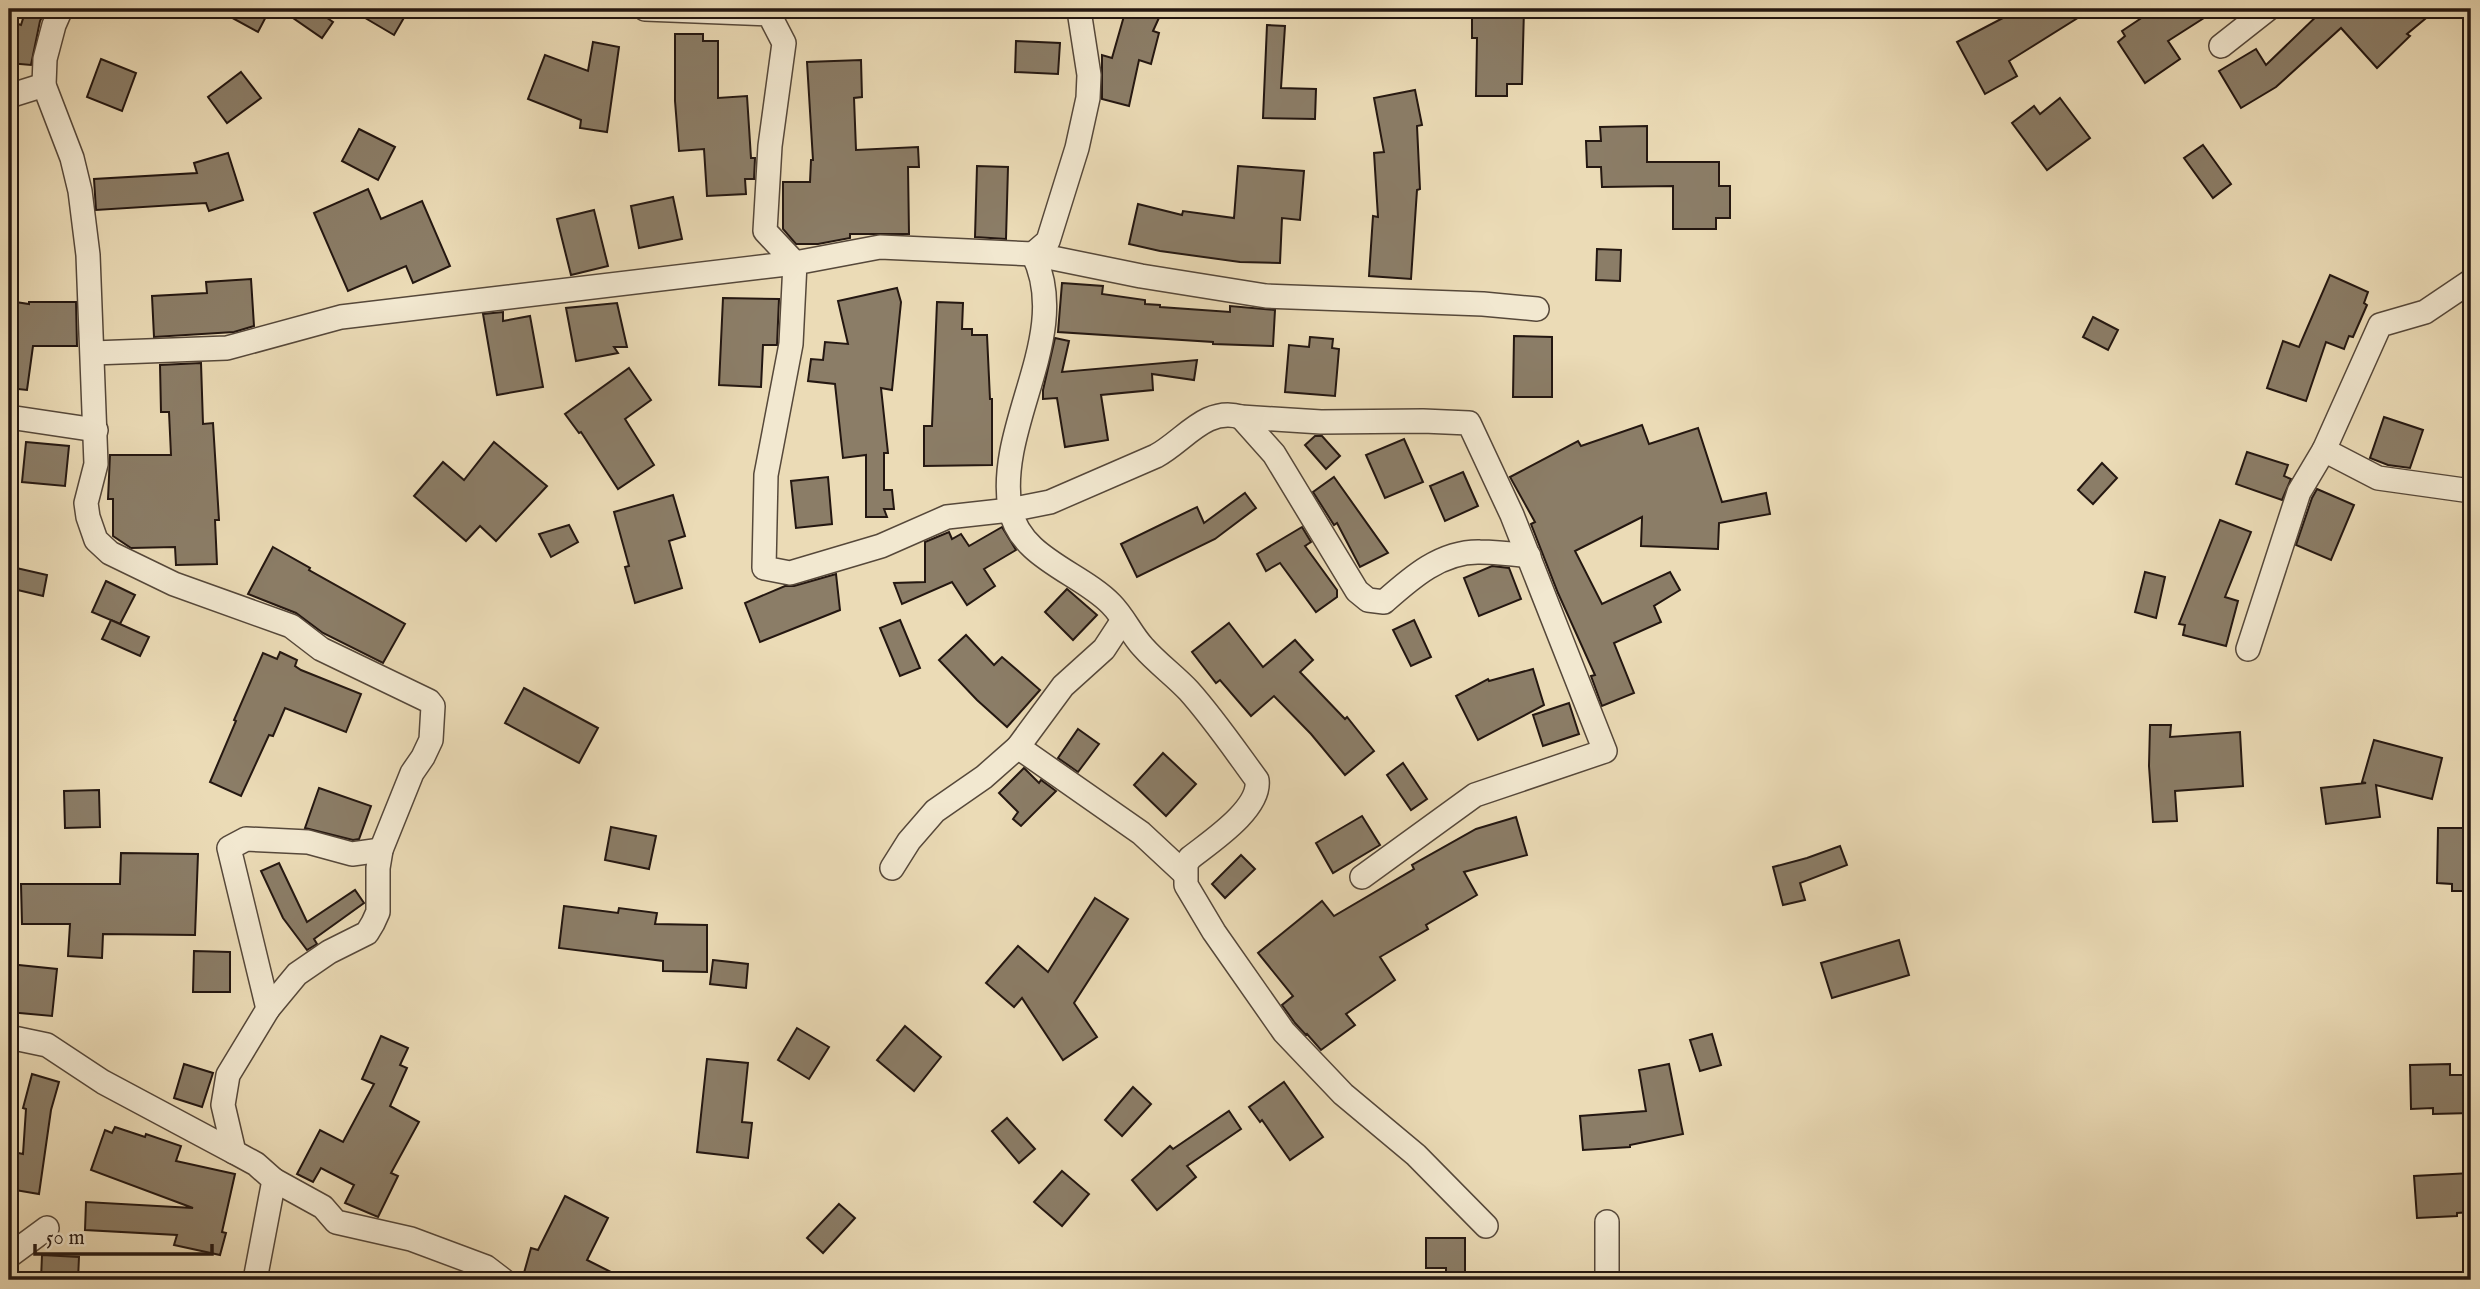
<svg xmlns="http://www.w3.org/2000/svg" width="2480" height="1289" font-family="'IM FELL English',serif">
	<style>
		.building { fill: #8b7d67; stroke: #241711; stroke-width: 2 }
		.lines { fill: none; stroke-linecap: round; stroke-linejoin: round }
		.minor-casing { stroke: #56483a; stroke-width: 26 }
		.minor { stroke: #f2e8d0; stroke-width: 23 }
	</style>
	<rect width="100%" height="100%" fill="#ebdbb6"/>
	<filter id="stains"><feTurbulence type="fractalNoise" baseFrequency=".00286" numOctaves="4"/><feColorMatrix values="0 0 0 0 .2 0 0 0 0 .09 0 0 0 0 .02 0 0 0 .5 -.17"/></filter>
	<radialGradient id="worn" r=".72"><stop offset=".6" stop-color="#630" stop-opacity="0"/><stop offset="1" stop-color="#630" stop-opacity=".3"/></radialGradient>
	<!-- building -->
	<g class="building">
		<polygon points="26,9 46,9 40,21 31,65 9,63 9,21 21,25"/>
		<polygon points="216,9 270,9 258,32"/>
		<polygon points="280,9 314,9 333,22 322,38"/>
		<polygon points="350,9 409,9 394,35"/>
		<polygon points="1126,9 1163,9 1153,31 1159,33 1151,64 1139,60 1129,106 1102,99 1102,55 1112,58"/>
		<polygon points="1472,9 1524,9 1522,84 1507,84 1507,96 1476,96 1477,38 1472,38"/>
		<polygon points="2020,9 2092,9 2009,61 2017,76 1985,94 1957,42"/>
		<polygon points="2155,9 2218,9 2168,41 2180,59 2145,83 2118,42 2125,36 2122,31"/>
		<polygon points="2324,9 2437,9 2407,34 2410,36 2377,68 2341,28 2276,87 2241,108 2219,71 2256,49 2266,65"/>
		<polygon points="1267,25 1285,26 1281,88 1316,89 1315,119 1263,118"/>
		<polygon points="675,34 703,34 703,41 718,41 718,98 747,96 751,158 755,158 754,179 745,179 746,194 707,196 704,149 679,151 675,101"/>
		<polygon points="1016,41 1060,43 1058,74 1015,72"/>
		<polygon points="593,42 619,47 607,132 580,128 581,120 528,99 545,55 588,71"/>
		<polygon points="101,59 136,73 122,111 87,97"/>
		<polygon points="861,60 862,97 854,98 856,150 918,147 919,167 908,167 909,234 850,234 850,238 818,244 796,244 783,229 783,182 810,182 811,160 813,160 807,62"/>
		<polygon points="241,72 261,98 227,123 208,97"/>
		<polygon points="1415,90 1422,125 1417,126 1420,189 1417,190 1411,279 1369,276 1373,216 1378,217 1374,153 1384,152 1374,98"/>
		<polygon points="2060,98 2090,138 2047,170 2012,123 2034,106 2040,114"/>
		<polygon points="1647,126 1647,162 1719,162 1719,186 1730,186 1730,218 1716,218 1716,229 1673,229 1673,186 1602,187 1601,167 1587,167 1586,141 1601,141 1600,127"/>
		<polygon points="359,129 395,147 378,180 342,161"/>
		<polygon points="2203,145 2231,184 2213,198 2184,158"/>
		<polygon points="228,153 243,200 209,211 206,203 96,210 94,179 197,173 194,163"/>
		<polygon points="977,166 1008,167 1006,239 975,237"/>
		<polygon points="1238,166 1304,171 1300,220 1282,218 1280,263 1240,262 1160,251 1129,244 1138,204 1182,215 1183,211 1234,218"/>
		<polygon points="368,189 381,219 422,201 450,266 413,283 406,266 348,291 314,213"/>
		<polygon points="673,197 682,239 639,248 631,206"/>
		<polygon points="594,210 608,266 571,275 557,219"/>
		<polygon points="1597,249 1621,250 1620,281 1596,280"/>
		<polygon points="2330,275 2368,292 2364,303 2367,305 2353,337 2349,336 2344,349 2326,342 2306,401 2267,388 2283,341 2299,347"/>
		<polygon points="251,279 254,326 234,332 154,337 152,296 207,293 206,282"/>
		<polygon points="1062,283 1103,286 1102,294 1145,300 1145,304 1160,305 1160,307 1230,312 1230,306 1275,310 1273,346 1213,344 1213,342 1058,332"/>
		<polygon points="897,288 901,302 892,390 881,388 888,453 884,453 884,490 892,490 894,509 884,509 887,517 866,517 866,455 843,458 835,384 808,381 811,359 823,360 825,342 848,344 838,301"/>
		<polygon points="723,298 779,299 777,345 763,345 761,387 719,385"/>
		<polygon points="9,301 29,304 29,302 76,302 77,346 33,346 27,390 9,388"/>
		<polygon points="937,302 963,303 962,329 972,329 972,335 987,335 990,399 992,399 992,465 924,466 924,426 932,426"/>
		<polygon points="617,303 627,347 614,347 618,353 576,361 566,308"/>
		<polygon points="503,312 503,321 530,316 543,387 497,395 483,314"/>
		<polygon points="2093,317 2118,330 2108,350 2083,337"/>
		<polygon points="1514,336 1552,337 1552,397 1513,397"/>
		<polygon points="1310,337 1333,339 1332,348 1339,349 1335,396 1285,392 1289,345 1309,347"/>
		<polygon points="1055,338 1069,341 1062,372 1197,360 1194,380 1152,374 1153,390 1101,395 1108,440 1065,447 1057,398 1043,399 1043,390"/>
		<polygon points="201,363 203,424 213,423 219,520 215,520 217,564 176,565 175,547 131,548 113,536 113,499 108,499 110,455 171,455 169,412 161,412 160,365"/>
		<polygon points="629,368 651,400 625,419 654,465 618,489 581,432 579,433 565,414"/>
		<polygon points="2384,417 2423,430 2410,468 2388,465 2370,458"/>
		<polygon points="1642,425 1649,444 1698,428 1722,502 1766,493 1770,514 1719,523 1718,549 1641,546 1642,517 1575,551 1602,604 1670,572 1680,590 1654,606 1661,622 1614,643 1634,693 1602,706 1591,676 1595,675 1558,593 1531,524 1535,522 1510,477 1578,441 1581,446"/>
		<polygon points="1315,436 1322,436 1340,456 1326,469 1305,445"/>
		<polygon points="1404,439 1423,482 1385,498 1366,455"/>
		<polygon points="26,442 69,446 65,486 22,482"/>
		<polygon points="494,442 547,486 496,541 480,526 466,541 414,496 443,462 464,480"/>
		<polygon points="2247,452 2288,465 2284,476 2291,479 2282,500 2236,484"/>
		<polygon points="2102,463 2117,478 2093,504 2078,490"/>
		<polygon points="1463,472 1478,506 1445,521 1430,486"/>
		<polygon points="828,477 832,524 796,528 791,481"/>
		<polygon points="1334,477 1388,553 1360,567 1337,523 1334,525 1313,492"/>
		<polygon points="2317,489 2354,505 2331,560 2296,545 2312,498"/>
		<polygon points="1245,493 1256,508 1215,539 1137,577 1121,544 1197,507 1204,523"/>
		<polygon points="673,495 685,536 669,541 682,588 635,603 625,567 629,566 614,512"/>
		<polygon points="2220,520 2251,532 2225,597 2238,601 2226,646 2183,635 2185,625 2179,624"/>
		<polygon points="569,525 578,542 551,557 539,534"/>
		<polygon points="1002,527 1016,550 984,569 995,586 967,605 952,582 902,604 894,583 925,582 925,542 949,532 952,539 961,534 969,546"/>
		<polygon points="1302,527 1311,542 1305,546 1337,590 1337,597 1316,612 1280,563 1266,571 1257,554"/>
		<polygon points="273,547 310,568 309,570 405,624 383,663 323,633 296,613 248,594"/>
		<polygon points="1492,566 1509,568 1521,599 1479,616 1464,578"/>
		<polygon points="12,567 47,575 43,596 9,588"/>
		<polygon points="2145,572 2165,577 2156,618 2135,612"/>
		<polygon points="836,574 840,610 760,642 745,603 785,586 794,586"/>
		<polygon points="106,581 135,595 120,624 92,612"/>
		<polygon points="1067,589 1097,615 1073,640 1045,612"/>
		<polygon points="111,620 149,637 140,656 102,639"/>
		<polygon points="900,620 920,668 900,676 880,628"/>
		<polygon points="1414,620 1431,657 1411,666 1393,630"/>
		<polygon points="1229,623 1263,667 1295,640 1313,660 1300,672 1345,719 1347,717 1374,751 1345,775 1311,734 1274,696 1251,716 1220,680 1216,683 1192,652"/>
		<polygon points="966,635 994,665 1002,657 1040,690 1007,727 977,700 939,660"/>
		<polygon points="280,652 297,660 295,666 301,670 361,694 346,732 285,708 273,736 269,735 241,796 210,782 236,721 234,720 263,653 277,659"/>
		<polygon points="1533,669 1544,705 1478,740 1456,696 1488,679 1489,681"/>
		<polygon points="524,688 598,728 579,763 505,723"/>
		<polygon points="1569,703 1579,734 1543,746 1533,715"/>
		<polygon points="2150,725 2171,725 2170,737 2240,732 2243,786 2175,791 2177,821 2153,822 2149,766"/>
		<polygon points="1078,729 1099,744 1078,772 1058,758"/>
		<polygon points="2374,740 2442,758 2432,799 2376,785 2380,817 2326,824 2321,788 2366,783 2362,782"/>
		<polygon points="1163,753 1196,784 1166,816 1134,785"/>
		<polygon points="1403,763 1427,799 1411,810 1387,775"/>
		<polygon points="1024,768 1039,783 1041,780 1056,791 1021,826 1013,819 1018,812 999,793"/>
		<polygon points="319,788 371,806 359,839 353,840 305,828"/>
		<polygon points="99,790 100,827 65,828 64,791"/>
		<polygon points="1362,816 1380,845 1333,873 1316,843"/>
		<polygon points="1516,817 1527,855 1464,872 1477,895 1426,925 1428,929 1380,957 1395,980 1346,1014 1355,1025 1321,1050 1307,1034 1306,1035 1295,1023 1282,1005 1293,996 1258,953 1322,901 1334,916 1414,869 1412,865 1476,829"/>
		<polygon points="611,827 656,836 649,869 605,860"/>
		<polygon points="2438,828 2471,828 2471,891 2452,891 2452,884 2437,883"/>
		<polygon points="1840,846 1847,865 1800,883 1805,900 1783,905 1773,867 1807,858"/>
		<polygon points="121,853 198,854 195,935 103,934 102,958 68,956 70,924 22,924 21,884 120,884"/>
		<polygon points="1241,855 1255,869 1225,898 1212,884"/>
		<polygon points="279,863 307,922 355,890 364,903 314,939 317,944 307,950 283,918 261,871"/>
		<polygon points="1095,898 1128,919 1074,1003 1097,1037 1063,1060 1022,998 1014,1007 986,983 1018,946 1048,972"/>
		<polygon points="564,906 618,913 619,908 657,913 655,924 707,925 707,972 663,971 663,961 559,948"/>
		<polygon points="1899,940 1909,975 1832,998 1821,963"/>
		<polygon points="194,951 230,952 230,992 193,992"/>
		<polygon points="713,960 748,964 746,988 710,984"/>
		<polygon points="9,964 57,969 52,1016 9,1012"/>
		<polygon points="905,1026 941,1057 914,1091 877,1060"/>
		<polygon points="797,1028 829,1047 809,1079 778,1060"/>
		<polygon points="1712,1034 1721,1065 1700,1071 1690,1040"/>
		<polygon points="381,1036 408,1048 400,1065 407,1068 390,1106 419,1122 391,1173 398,1176 378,1217 345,1203 354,1185 321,1168 313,1182 297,1174 320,1130 343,1142 374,1084 362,1079"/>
		<polygon points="707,1059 748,1063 742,1122 752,1123 748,1158 697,1152"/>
		<polygon points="184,1064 213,1073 202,1107 174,1098"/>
		<polygon points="1669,1064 1683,1134 1630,1145 1630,1147 1583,1150 1580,1116 1646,1111 1639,1070"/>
		<polygon points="2450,1064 2450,1075 2471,1075 2471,1113 2433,1114 2433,1108 2411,1109 2410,1065"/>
		<polygon points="32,1074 59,1082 51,1110 39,1194 9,1189 9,1151 23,1154 26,1109 23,1108"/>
		<polygon points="1284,1082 1323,1137 1290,1160 1262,1120 1260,1122 1249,1107"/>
		<polygon points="1133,1087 1151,1104 1122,1136 1105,1120"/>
		<polygon points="1229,1111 1241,1129 1187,1166 1196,1177 1157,1210 1132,1180 1170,1146 1173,1149"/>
		<polygon points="1007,1118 1035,1149 1019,1163 992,1131"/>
		<polygon points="115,1127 145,1137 146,1134 181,1146 176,1161 235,1174 222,1232 226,1233 220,1255 174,1245 177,1235 85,1230 86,1202 193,1208 91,1170 105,1130 112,1133"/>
		<polygon points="1062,1171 1089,1194 1062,1226 1034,1202"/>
		<polygon points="2471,1173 2471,1212 2457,1213 2457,1216 2417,1218 2414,1176"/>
		<polygon points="565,1196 608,1218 587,1260 627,1280 522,1280 531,1248 538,1250"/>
		<polygon points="839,1204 855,1218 823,1253 807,1238"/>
		<polygon points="1426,1238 1465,1238 1465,1280 1446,1280 1446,1268 1426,1268"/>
		<polygon points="42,1255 79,1257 78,1280 41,1280"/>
	</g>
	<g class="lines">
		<defs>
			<g id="minor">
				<polyline points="61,9 54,25 45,59 44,85 72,158 80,191 88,255 96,464 86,503 88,517 96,540 110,553 174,584 291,626 321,649 429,701 433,706 431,740 423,757 412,773 381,850 378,868 378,912 373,923 367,933 329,952 297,974 268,1009 228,1075 223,1105 234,1152 256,1164 274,1180 255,1280"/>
				<path d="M1080,9V17L1089,75L1088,98L1077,148L1048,241L1033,254C1073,334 996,424 1010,508C1019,558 1080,572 1111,604C1124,617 1131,634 1143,647C1157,663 1175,676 1189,691C1214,719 1235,750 1257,780C1261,809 1210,842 1190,858L1186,864V885L1214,932L1284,1032L1343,1094L1416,1155L1486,1226"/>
				<polyline points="2221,46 2268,9"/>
				<polyline points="9,96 44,85"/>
				<polyline points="93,353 227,348 341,317 795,263 765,231 770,146 784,43 769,14 645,9"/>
				<polyline points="9,417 96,430"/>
				<path d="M1241,417L1274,454L1357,591L1368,600L1384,602C1411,578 1441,551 1480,552C1496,552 1513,554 1529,556"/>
				<polyline points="2324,450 2380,325 2425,312 2471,281"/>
				<polyline points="2248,649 2299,492 2324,450 2378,478 2471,491"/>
				<polyline points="1018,747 1141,833 1184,873"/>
				<polyline points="892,868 909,841 935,811 984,777 1018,747 1063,686 1104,649 1123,620"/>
				<path d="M1362,877L1475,795L1605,751L1512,515L1469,423L1423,421L1321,422L1241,417C1206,406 1184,441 1156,456L1050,502L1010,510L947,517L881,546L790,573L764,568L766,475L791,344L795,263L880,247L1033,254L1141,276L1266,296L1483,304L1537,309"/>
				<polyline points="268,1009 229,848 246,839 308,842 352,854 381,850"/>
				<polyline points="9,1037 47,1045 103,1082 234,1152"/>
				<polyline points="274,1180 323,1207 336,1222 411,1239 486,1267 503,1280"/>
				<polyline points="1607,1222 1607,1280"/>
				<polyline points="9,1256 47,1228"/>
			</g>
		</defs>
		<!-- minor casing -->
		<use href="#minor" class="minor-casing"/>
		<!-- minor -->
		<use href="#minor" class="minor"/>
	</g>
	<!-- margin -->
	<rect width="2480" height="1289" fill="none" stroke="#ebdbb6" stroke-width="35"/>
	<rect x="10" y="10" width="2459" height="1268" fill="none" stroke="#241711" stroke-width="3.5"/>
	<rect x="18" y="18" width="2445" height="1254" fill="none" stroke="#241711" stroke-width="2"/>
	<!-- scale -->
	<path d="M35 1244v10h177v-10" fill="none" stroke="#241711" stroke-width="3.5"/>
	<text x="46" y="1244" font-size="21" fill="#241711" stroke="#f2e8d0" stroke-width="5" paint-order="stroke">50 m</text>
	<rect width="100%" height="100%" filter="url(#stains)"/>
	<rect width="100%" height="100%" fill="url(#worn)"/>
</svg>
